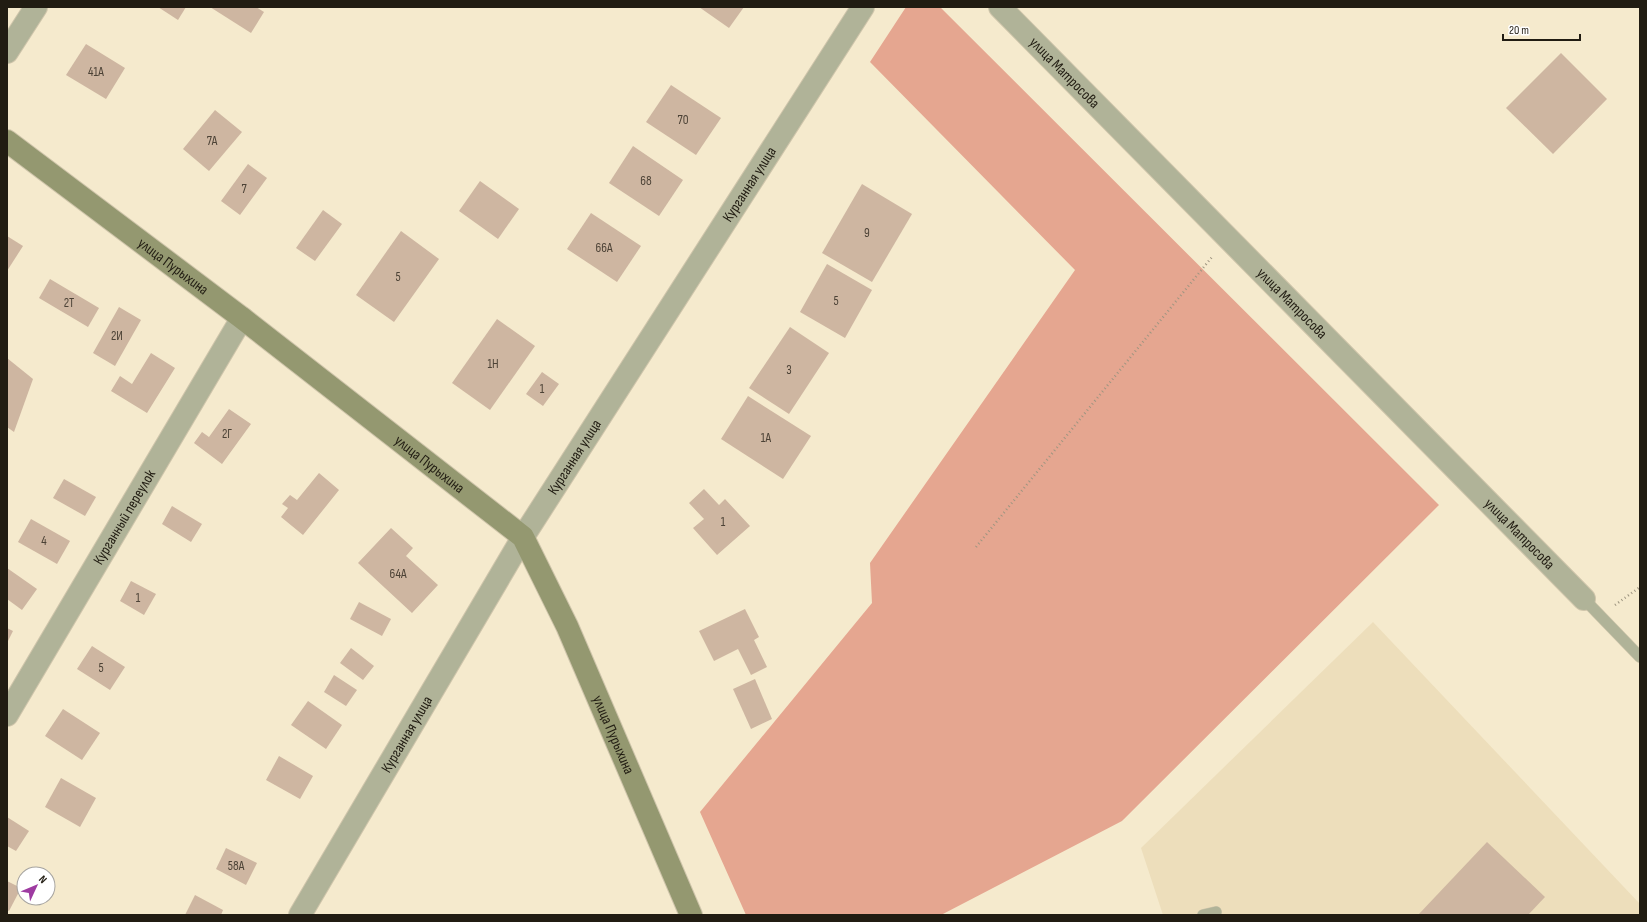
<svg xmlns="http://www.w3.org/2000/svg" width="1647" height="922" font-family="'Sofia Sans Condensed',sans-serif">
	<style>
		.built { fill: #eddebb }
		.forest { fill: #e5a690 }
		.building { fill: #ceb6a1 }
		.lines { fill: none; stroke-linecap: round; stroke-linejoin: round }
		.lane-casing { stroke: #cfc5ab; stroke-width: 12 }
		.street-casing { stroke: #cfc5ab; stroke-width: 24 }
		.secondary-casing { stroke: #cfc5ab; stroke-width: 24 }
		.path { stroke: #9e9580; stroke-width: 2.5; stroke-dasharray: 1 3; stroke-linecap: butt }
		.lane { stroke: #b0b398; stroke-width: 11 }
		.street { stroke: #b0b398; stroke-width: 22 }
		.secondary { stroke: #949870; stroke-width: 22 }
		.labels { text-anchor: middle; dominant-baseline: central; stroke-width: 3.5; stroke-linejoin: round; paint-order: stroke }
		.number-label { font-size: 13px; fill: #4c4236 }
		.street-label { font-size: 15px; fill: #211c12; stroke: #fff }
	</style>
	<rect width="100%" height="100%" fill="#f5eacd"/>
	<!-- built -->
	<polygon class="built" points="1373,622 1640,904 1640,915 1163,915 1141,848"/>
	<!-- forest -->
	<polygon class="forest" points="906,7 940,7 1439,505 1122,821 941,915 746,915 700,812 872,603 870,563 1075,270 870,62"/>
	<!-- building -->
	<g class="building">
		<polygon points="158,7 186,7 178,20"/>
		<polygon points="210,7 256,7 264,12 251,33"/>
		<polygon points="699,7 744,7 729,28"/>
		<polygon points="86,44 125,68 106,99 66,75"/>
		<polygon points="1561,53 1607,99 1553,154 1506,108"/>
		<polygon points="671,85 721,118 696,155 646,122"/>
		<polygon points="215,110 242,132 209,171 183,149"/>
		<polygon points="633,146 683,180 659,216 609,183"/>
		<polygon points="248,164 267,178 240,215 221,201"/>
		<polygon points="480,181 519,209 498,239 459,211"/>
		<polygon points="862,184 912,214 872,282 822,253"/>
		<polygon points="323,210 342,224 315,261 296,248"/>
		<polygon points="591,213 641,246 617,282 567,249"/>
		<polygon points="401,231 439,259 394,322 356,295"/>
		<polygon points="7,236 23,246 7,271"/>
		<polygon points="827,264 872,290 845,338 800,312"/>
		<polygon points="50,279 99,308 88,327 39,298"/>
		<polygon points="119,307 141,320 115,366 93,353"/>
		<polygon points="497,319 535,346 490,410 452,383"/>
		<polygon points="790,327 829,353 789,414 749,388"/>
		<polygon points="151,353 175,368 147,413 111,391 120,376 132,384"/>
		<polygon points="7,358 33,379 14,432 7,427"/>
		<polygon points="542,372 559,384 543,406 526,394"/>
		<polygon points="748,396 811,436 783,479 721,439"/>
		<polygon points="229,409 251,424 222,464 194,443 202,432 209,437"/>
		<polygon points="319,473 339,490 303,535 281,517 288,508 282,504 290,495 297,500"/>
		<polygon points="64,479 96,497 85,516 53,498"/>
		<polygon points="704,489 719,505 725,499 750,526 717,555 693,528 704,519 689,503"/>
		<polygon points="172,506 202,524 191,542 162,524"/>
		<polygon points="31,519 70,541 57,564 18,542"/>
		<polygon points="391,528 413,548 406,556 438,585 412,613 358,563"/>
		<polygon points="7,568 37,589 22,610 7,599"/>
		<polygon points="131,581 156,594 144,615 120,601"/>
		<polygon points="359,602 391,619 382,636 350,619"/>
		<polygon points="745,609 759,637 754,640 767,667 751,675 738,649 714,661 699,631"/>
		<polygon points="7,628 13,631 7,643"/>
		<polygon points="92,646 125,667 110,690 77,669"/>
		<polygon points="351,648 374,666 363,680 340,663"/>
		<polygon points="334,675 357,690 346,706 324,692"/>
		<polygon points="755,679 772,719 751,729 733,689"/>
		<polygon points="308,701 342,725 326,749 291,725"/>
		<polygon points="63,709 100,733 82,760 45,736"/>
		<polygon points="279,756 313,776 300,799 266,780"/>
		<polygon points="61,778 96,798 80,827 45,807"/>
		<polygon points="7,817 29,831 16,851 7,846"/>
		<polygon points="1487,842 1545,897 1528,915 1418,915"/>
		<polygon points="226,848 257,863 246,885 216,869"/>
		<polygon points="7,881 21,888 9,911 7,910"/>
		<polygon points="195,895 223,910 221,915 185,915"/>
	</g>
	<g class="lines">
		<defs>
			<g id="lane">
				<polyline points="1584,599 1640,657"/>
				<polyline points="1203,915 1216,912"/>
			</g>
			<g id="street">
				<path id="s1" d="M1000,7L1584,599"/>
				<polyline points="7,52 36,7"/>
				<path id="s2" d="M7,715L242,318"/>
				<path id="s3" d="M300,915L523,537L863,7"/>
			</g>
			<g id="secondary">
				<path id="s4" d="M7,141L242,318L523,537L567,626L691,915"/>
			</g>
		</defs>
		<!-- lane casing -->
		<use href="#lane" class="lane-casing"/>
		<!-- street casing -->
		<use href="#street" class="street-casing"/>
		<!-- secondary casing -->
		<use href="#secondary" class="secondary-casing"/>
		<!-- path -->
		<g class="path">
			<polyline points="976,547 1212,257"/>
			<polyline points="1615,605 1640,587"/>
		</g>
		<!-- lane -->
		<use href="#lane" class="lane"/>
		<!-- street -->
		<use href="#street" class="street"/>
		<!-- secondary -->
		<use href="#secondary" class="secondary"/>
	</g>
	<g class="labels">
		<!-- number labels -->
		<g class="number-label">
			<text x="96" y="72">41А</text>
			<text x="683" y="120">70</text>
			<text x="212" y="141">7А</text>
			<text x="646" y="181">68</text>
			<text x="244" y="189">7</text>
			<text x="867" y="233">9</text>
			<text x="604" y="248">66А</text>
			<text x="398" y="277">5</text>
			<text x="836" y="301">5</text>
			<text x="69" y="303">2Т</text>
			<text x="117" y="336">2И</text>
			<text x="493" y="364">1Н</text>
			<text x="789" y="370">3</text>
			<text x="542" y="389">1</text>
			<text x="227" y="434">2Г</text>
			<text x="766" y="438">1А</text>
			<text x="723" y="522">1</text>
			<text x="44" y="541">4</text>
			<text x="398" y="574">64А</text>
			<text x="138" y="598">1</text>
			<text x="101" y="668">5</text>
			<text x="236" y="866">58А</text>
		</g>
		<!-- street labels -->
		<g class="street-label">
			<text stroke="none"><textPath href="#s1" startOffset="92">улица Матросова</textPath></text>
			<text stroke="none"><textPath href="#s3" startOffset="858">Курганная улица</textPath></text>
			<text stroke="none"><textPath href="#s4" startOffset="208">улица Пурыхина</textPath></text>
			<text stroke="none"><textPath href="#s1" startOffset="416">улица Матросова</textPath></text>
			<text stroke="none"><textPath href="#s3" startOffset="534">Курганная улица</textPath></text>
			<text stroke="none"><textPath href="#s4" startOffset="532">улица Пурыхина</textPath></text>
			<text stroke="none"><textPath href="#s2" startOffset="230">Курганный переулок</textPath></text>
			<text stroke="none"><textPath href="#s1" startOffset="740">улица Матросова</textPath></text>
			<text stroke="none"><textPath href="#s3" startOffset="210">Курганная улица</textPath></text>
			<text stroke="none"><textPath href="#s4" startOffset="868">улица Пурыхина</textPath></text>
		</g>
	</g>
	<!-- border -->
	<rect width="1647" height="922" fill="none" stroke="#211c12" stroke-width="16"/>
	<!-- north arrow -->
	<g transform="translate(36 886) rotate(46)"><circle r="19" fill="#ffffff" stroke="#a6a4a0"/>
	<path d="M0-3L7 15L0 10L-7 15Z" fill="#9e3ba1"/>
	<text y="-6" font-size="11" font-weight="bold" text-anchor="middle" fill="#211c12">N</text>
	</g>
	<!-- scale -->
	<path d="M1503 34v6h77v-6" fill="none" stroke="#211c12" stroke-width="2"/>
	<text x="1509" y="34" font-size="12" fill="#211c12" stroke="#ffffff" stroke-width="3" paint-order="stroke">20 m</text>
</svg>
